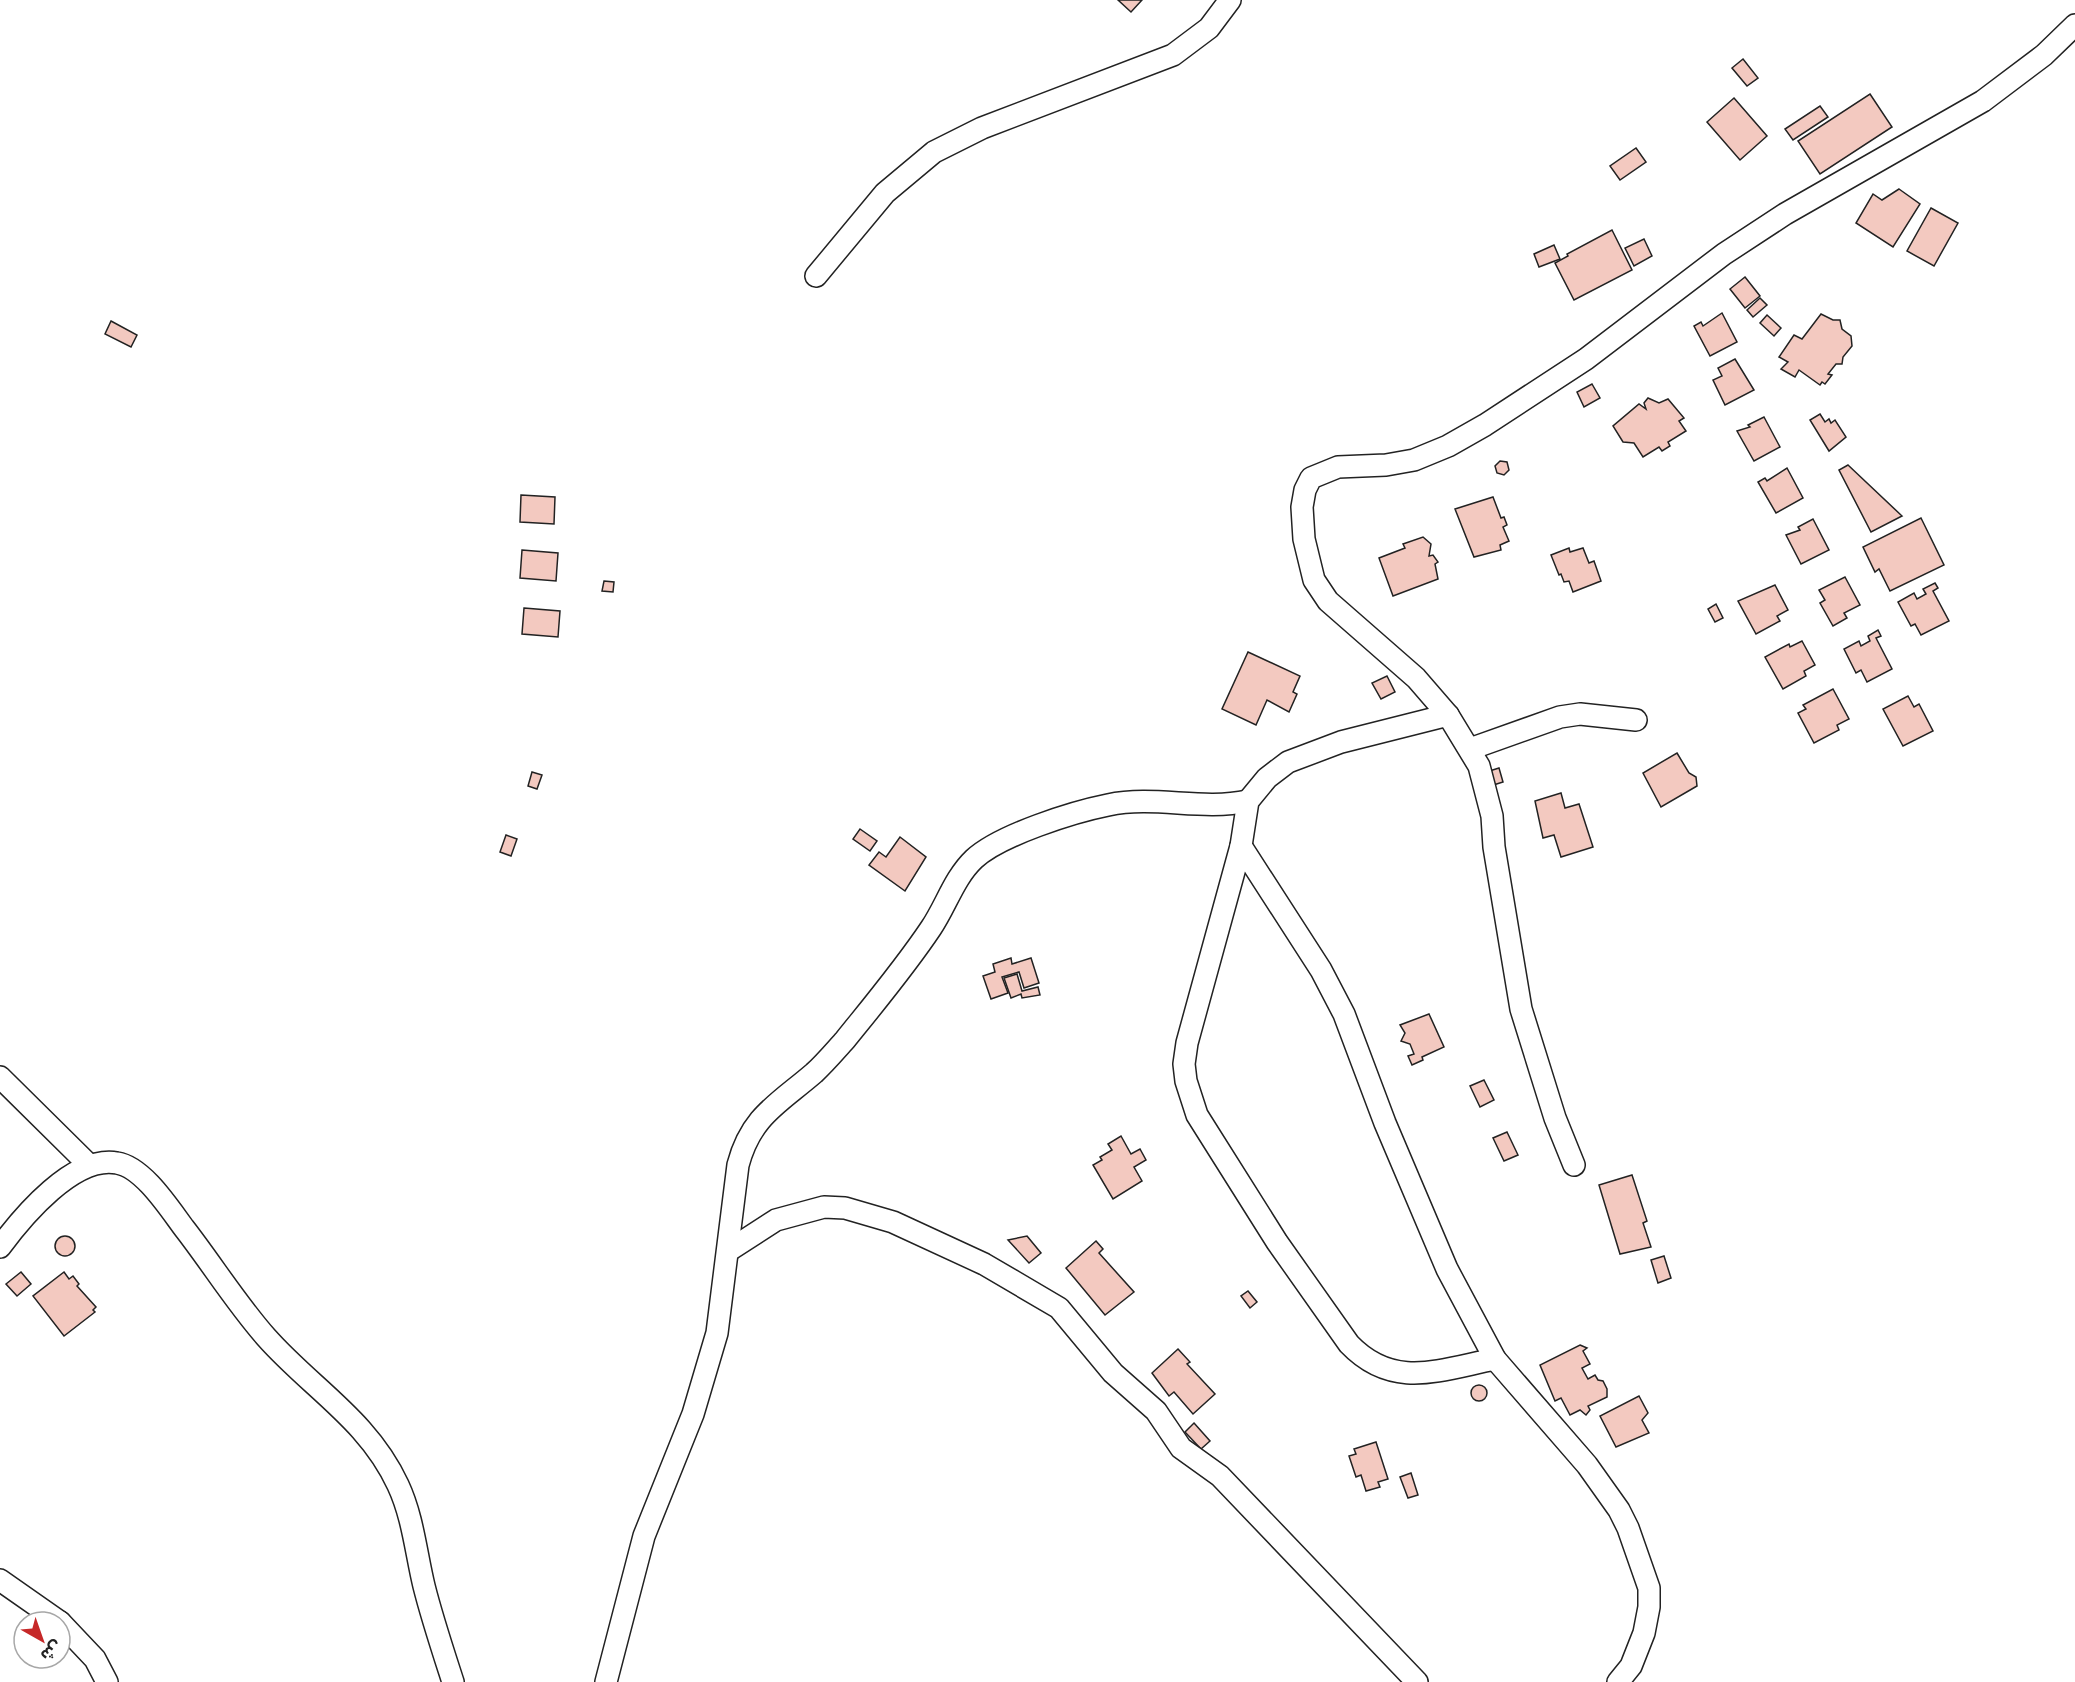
<svg xmlns="http://www.w3.org/2000/svg" width="2075" height="1682" font-family="'Open Sans','Noto Sans Arabic',sans-serif">
	<style>
		.building { fill: #f3c9c0; stroke: #222; stroke-width: 1.5 }
		.lines { fill: none; stroke-linecap: round; stroke-linejoin: round }
		.minor-casing { stroke: #222; stroke-width: 24 }
		.minor { stroke: #fff; stroke-width: 21 }
	</style>
	<rect width="100%" height="100%" fill="#fff"/>
	<!-- building -->
	<g class="building">
		<polygon points="1118,0 1142,0 1131,12"/>
		<polygon points="1743,59 1758,78 1747,86 1732,68"/>
		<polygon points="1870,94 1892,127 1820,174 1798,141"/>
		<polygon points="1734,98 1767,136 1740,160 1707,122"/>
		<polygon points="1820,106 1828,117 1793,140 1785,129"/>
		<polygon points="1636,148 1646,162 1620,180 1610,166"/>
		<polygon points="1899,189 1920,204 1893,247 1856,223 1873,194 1882,200"/>
		<polygon points="1931,208 1958,223 1934,266 1907,251"/>
		<polygon points="1612,230 1632,270 1574,300 1555,263 1568,256 1567,254"/>
		<polygon points="1644,239 1652,256 1634,266 1625,248"/>
		<polygon points="1554,245 1560,259 1539,267 1534,254"/>
		<polygon points="1745,277 1760,296 1745,308 1730,289"/>
		<polygon points="1760,298 1767,305 1753,317 1747,310"/>
		<polygon points="1722,313 1737,342 1710,356 1694,326 1701,322 1703,326"/>
		<polygon points="1821,314 1833,320 1840,320 1842,329 1851,336 1852,346 1843,357 1842,364 1836,364 1828,374 1832,375 1825,384 1822,382 1820,385 1799,370 1795,377 1781,369 1788,362 1779,357 1794,335 1802,339"/>
		<polygon points="1767,315 1781,328 1774,336 1760,323"/>
		<polygon points="111,321 137,335 131,347 105,334"/>
		<polygon points="1735,359 1754,390 1725,405 1713,380 1722,376 1718,368"/>
		<polygon points="1592,384 1600,398 1584,407 1577,392"/>
		<polygon points="1648,398 1659,403 1668,399 1684,418 1679,421 1686,431 1668,442 1670,446 1662,451 1659,447 1643,457 1634,443 1623,442 1613,426 1639,404 1646,409 1644,403"/>
		<polygon points="1820,414 1825,422 1829,419 1831,423 1835,420 1846,437 1829,451 1810,420"/>
		<polygon points="1764,417 1780,447 1754,461 1737,431 1750,427 1748,425"/>
		<polygon points="1500,461 1507,462 1509,470 1504,475 1497,473 1495,466"/>
		<polygon points="1848,465 1902,516 1871,532 1839,470"/>
		<polygon points="1787,468 1803,498 1776,513 1758,482 1765,478 1767,481"/>
		<polygon points="521,495 555,497 554,524 520,522"/>
		<polygon points="1493,497 1501,518 1504,517 1507,525 1503,527 1509,541 1500,545 1501,550 1474,557 1455,509"/>
		<polygon points="1921,518 1944,565 1890,591 1879,569 1875,572 1863,547"/>
		<polygon points="1813,519 1829,550 1801,564 1786,535 1800,530 1798,527"/>
		<polygon points="1423,537 1431,544 1429,556 1433,555 1438,562 1435,564 1438,579 1393,596 1379,558 1405,548 1403,544"/>
		<polygon points="1569,548 1570,552 1583,548 1589,563 1594,561 1601,581 1573,592 1569,581 1564,582 1561,574 1559,575 1551,555"/>
		<polygon points="522,550 558,553 556,581 520,578"/>
		<polygon points="1845,577 1860,605 1844,613 1847,618 1833,626 1820,603 1825,600 1819,590"/>
		<polygon points="604,581 614,582 613,592 602,591"/>
		<polygon points="1935,583 1938,588 1933,591 1949,621 1921,635 1915,624 1911,626 1898,602 1914,593 1917,599 1926,594 1923,589"/>
		<polygon points="1775,585 1788,610 1777,616 1780,621 1756,634 1738,601"/>
		<polygon points="1716,604 1723,618 1715,622 1708,609"/>
		<polygon points="524,608 560,611 558,637 522,634"/>
		<polygon points="1878,630 1881,636 1876,638 1892,669 1867,682 1861,670 1856,673 1844,649 1859,641 1861,646 1870,641 1868,636"/>
		<polygon points="1802,641 1815,665 1804,671 1806,676 1783,689 1765,657 1789,644 1790,647"/>
		<polygon points="1248,652 1300,676 1293,692 1297,694 1289,712 1267,700 1256,725 1222,709"/>
		<polygon points="1387,676 1395,692 1381,699 1372,683"/>
		<polygon points="1833,689 1849,719 1837,725 1839,730 1814,743 1798,713 1806,709 1803,705"/>
		<polygon points="1908,696 1914,707 1919,704 1933,731 1903,746 1883,709"/>
		<polygon points="1677,753 1689,773 1696,777 1697,786 1661,807 1643,773"/>
		<polygon points="1499,768 1503,782 1487,787 1483,773"/>
		<polygon points="532,772 542,775 537,789 528,786"/>
		<polygon points="1561,793 1565,808 1579,804 1593,847 1561,857 1554,835 1543,838 1535,801"/>
		<polygon points="860,829 877,841 870,851 853,839"/>
		<polygon points="506,835 517,839 511,856 500,852"/>
		<polygon points="900,837 926,857 905,891 869,865 879,852 886,857"/>
		<polygon points="1011,958 1012,964 1031,958 1039,983 1024,988 1019,972 1002,977 1008,993 991,999 983,976 995,972 993,964"/>
		<polygon points="1017,974 1022,991 1038,987 1040,995 1022,998 1021,994 1011,998 1004,978"/>
		<polygon points="1429,1014 1444,1047 1422,1057 1423,1060 1412,1065 1408,1056 1414,1054 1410,1044 1401,1041 1405,1033 1400,1025"/>
		<polygon points="1484,1080 1494,1100 1480,1107 1470,1086"/>
		<polygon points="1507,1132 1518,1155 1504,1161 1493,1138"/>
		<polygon points="1121,1136 1131,1154 1140,1149 1146,1160 1134,1167 1142,1181 1113,1199 1093,1165 1102,1160 1100,1157 1112,1150 1108,1144"/>
		<polygon points="1632,1175 1647,1221 1643,1223 1651,1247 1620,1254 1599,1185"/>
		<polygon points="1027,1236 1041,1253 1029,1263 1008,1240"/>
		<circle cx="65" cy="1246" r="10"/>
		<polygon points="1096,1241 1103,1249 1099,1253 1134,1292 1105,1315 1066,1268"/>
		<polygon points="1664,1256 1671,1278 1658,1283 1651,1260"/>
		<polygon points="21,1272 31,1284 17,1296 6,1284"/>
		<polygon points="64,1272 69,1279 73,1276 79,1284 77,1286 96,1307 93,1310 95,1312 64,1336 33,1296"/>
		<polygon points="1248,1291 1257,1302 1250,1308 1241,1296"/>
		<polygon points="1580,1345 1587,1348 1583,1351 1590,1364 1582,1368 1588,1379 1595,1375 1598,1380 1603,1381 1607,1389 1607,1397 1588,1406 1590,1410 1586,1415 1580,1410 1570,1415 1561,1398 1555,1401 1540,1365"/>
		<polygon points="1178,1349 1190,1362 1187,1364 1215,1394 1193,1414 1174,1392 1169,1396 1152,1373"/>
		<circle cx="1479" cy="1393" r="8"/>
		<polygon points="1639,1396 1648,1413 1642,1420 1649,1433 1616,1447 1600,1416"/>
		<polygon points="1194,1423 1210,1441 1201,1449 1185,1432"/>
		<polygon points="1376,1442 1388,1479 1378,1482 1380,1487 1366,1491 1361,1475 1356,1477 1349,1456 1356,1454 1354,1449"/>
		<polygon points="1411,1473 1418,1495 1408,1498 1400,1477"/>
	</g>
	<g class="lines">
		<defs>
			<g id="minor">
				<polyline points="816,276 885,193 934,152 982,128 1173,55 1209,28 1230,0"/>
				<path d="M1448,715L1341,742L1288,762L1267,778L1248,801L1241,846L1187,1043L1184,1064L1186,1081L1197,1115L1277,1242L1349,1344C1393,1390 1439,1370 1495,1359"/>
				<polyline points="1470,749 1560,717 1580,714 1636,720"/>
				<polyline points="1241,846 1321,970 1344,1014 1385,1123 1447,1269 1495,1359 1587,1465 1619,1510 1628,1528 1649,1588 1649,1607 1644,1633 1631,1666 1618,1682"/>
				<polyline points="0,1077 89,1165"/>
				<polyline points="1574,1165 1555,1118 1521,1009 1494,847 1492,816 1479,766 1448,715 1416,678 1328,601 1314,580 1304,539 1302,507 1305,490 1311,478 1338,467 1386,465 1414,460 1448,446 1485,425 1586,359 1724,254 1785,214 1983,101 2044,55 2075,25"/>
				<path d="M0,1247C23,1216 74,1155 117,1163C143,1167 169,1208 184,1228C212,1264 236,1303 266,1337C311,1388 368,1420 398,1485C413,1517 416,1553 424,1586C432,1618 443,1651 453,1682"/>
				<polyline points="728,1251 776,1220 824,1207 845,1208 893,1222 984,1264 1059,1308 1113,1373 1156,1411 1181,1448 1220,1476 1417,1682"/>
				<polyline points="0,1580 60,1622"/>
				<polyline points="60,1622 95,1659 107,1682"/>
				<path d="M606,1682L644,1536L693,1414L717,1333L738,1165C751,1116 778,1104 814,1073C825,1063 835,1051 845,1040C874,1004 905,967 931,928C946,906 954,878 974,859C1000,835 1073,812 1108,805C1155,795 1201,811 1248,801"/>
			</g>
		</defs>
		<!-- minor casing -->
		<use href="#minor" class="minor-casing"/>
		<!-- minor -->
		<use href="#minor" class="minor"/>
	</g>
	<!-- north arrow -->
	<g transform="translate(42 1640) rotate(140)"><circle r="28" fill="#ffffff" stroke="#a7a7a7" stroke-width="1.5"/>
	<path d="M0-4.5L10 22L0 15L-10 22Z" fill="#c62828"/>
	<text y="-9" font-size="16" font-weight="bold" text-anchor="middle" fill="#222222">ش</text>
	</g>
</svg>
